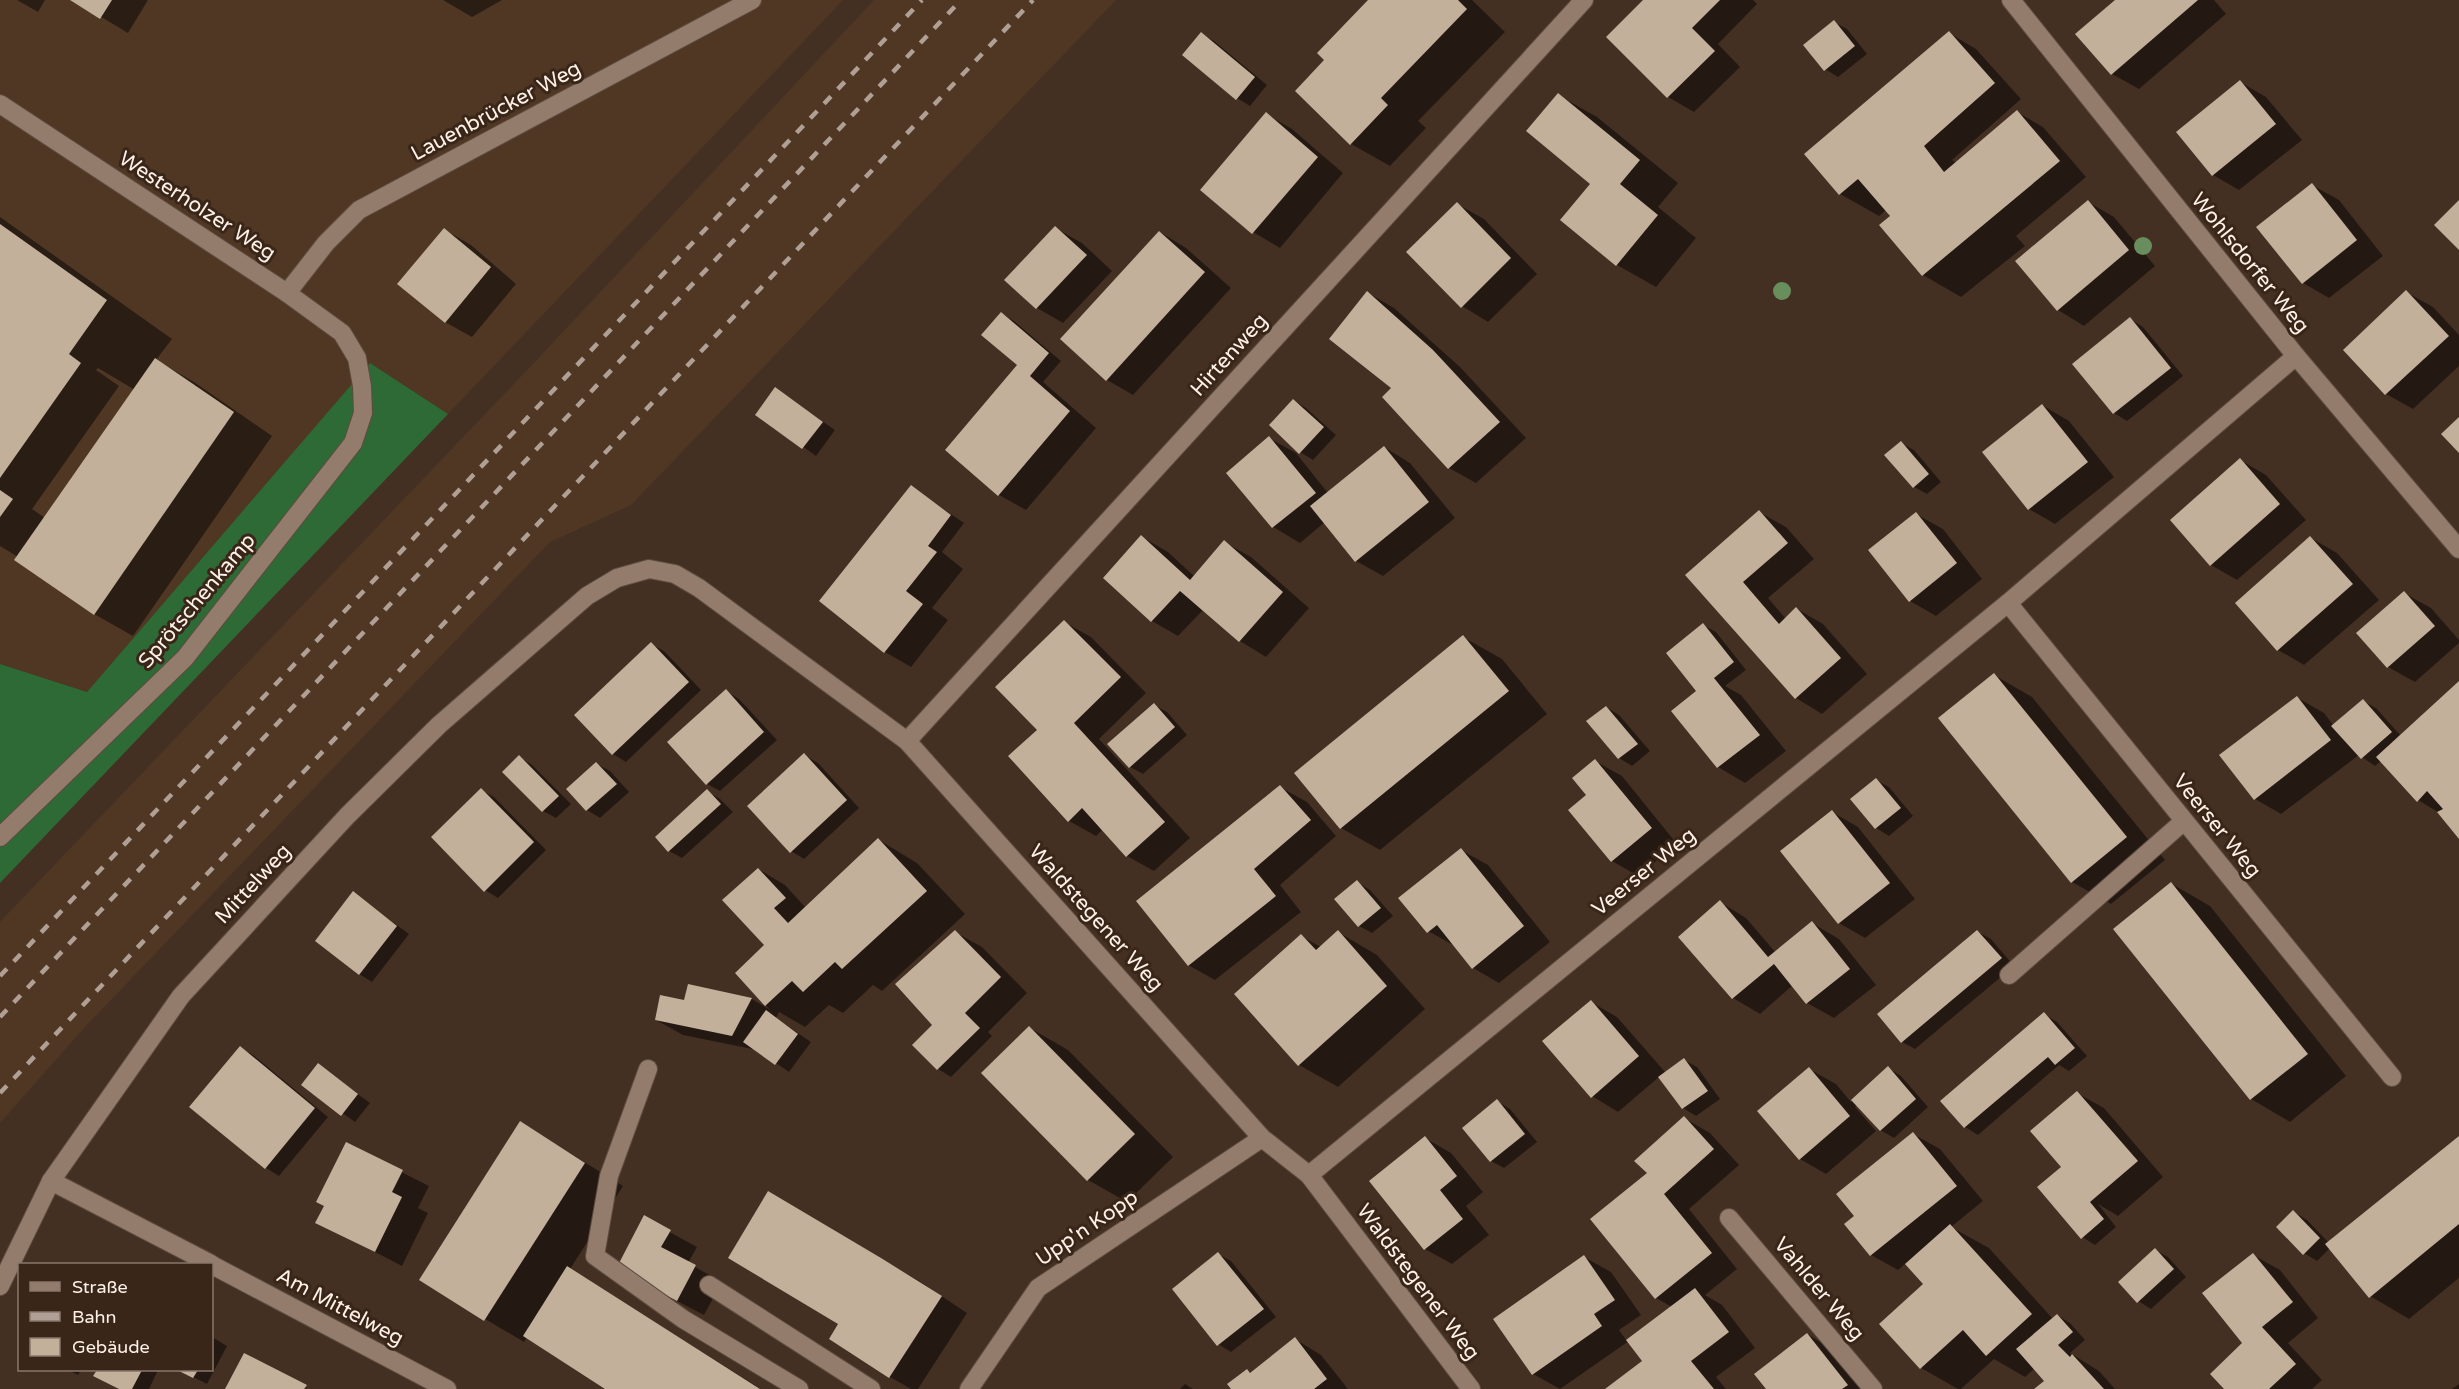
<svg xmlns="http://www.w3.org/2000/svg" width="2459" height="1389" font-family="'Varela Round',sans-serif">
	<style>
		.built { fill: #503724 }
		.forest { fill: #2e6a35 }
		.shadow { fill: #0007; fill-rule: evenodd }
		.building { fill: #c3b09b }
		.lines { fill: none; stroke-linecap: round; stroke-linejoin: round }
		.service-casing { stroke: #5d4c3f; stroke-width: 20 }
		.minor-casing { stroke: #5d4c3f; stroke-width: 20 }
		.service { stroke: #937c6c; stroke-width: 18 }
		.minor { stroke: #937c6c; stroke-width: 18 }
		.rail { stroke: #af9f94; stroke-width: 4.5; stroke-dasharray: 10 10; stroke-linecap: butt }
		.tree { fill: #698e5d }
		.labels { text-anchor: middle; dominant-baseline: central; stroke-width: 6; stroke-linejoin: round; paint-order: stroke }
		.street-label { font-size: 21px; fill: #fef1e8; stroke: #392619 }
	</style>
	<rect width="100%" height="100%" fill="#443022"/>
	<!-- built -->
	<g class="built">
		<polygon points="0,0 843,0 448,414 370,363 87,692 0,664"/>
		<polygon points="874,0 1116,0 631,505 550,542 83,1029 0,1123 0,922 532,365"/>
	</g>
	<!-- forest -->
	<polygon class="forest" points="370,363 448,414 0,883 0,664 87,692"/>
	<!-- shadow -->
	<g class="shadow">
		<polygon points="17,0 45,0 38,12"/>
		<polygon points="73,0 148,0 128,33"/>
		<polygon points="443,0 502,0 472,17"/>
		<polygon points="1370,0 1472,0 1505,32 1418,121 1426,128 1390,166 1351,144 1326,60"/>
		<polygon points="1645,0 1753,0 1757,4 1718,44 1740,67 1694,112 1668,97"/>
		<polygon points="2117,0 2214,0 2226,14 2139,89 2112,74 2077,34"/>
		<polygon points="1834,22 1847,29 1867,54 1838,77 1825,69"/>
		<polygon points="1949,33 1976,49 2021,99 1952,160 1956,163 2017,112 2043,127 2086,177 2016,236 2025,246 1961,297 1923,275 1886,210 1879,216 1840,194"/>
		<polygon points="1201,34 1214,41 1267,85 1250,106 1237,98"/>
		<polygon points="2240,82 2266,97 2302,140 2239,190 2213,175"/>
		<polygon points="1558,95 1597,117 1678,183 1658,207 1696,238 1656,287 1617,265 1562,220 1592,183"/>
		<polygon points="1266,114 1292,129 1343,173 1280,248 1253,232"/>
		<polygon points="2312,185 2339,200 2383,256 2329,298 2303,283"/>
		<polygon points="2088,202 2114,217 2155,266 2084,326 2058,310"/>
		<polygon points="1457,204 1484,219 1537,274 1488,322 1462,306"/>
		<path d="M0,217L172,339L156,360L194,382L272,436L133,636L94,614L18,557L0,546ZM98,368L135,390L45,518L32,509L119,386L96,370Z"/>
		<polygon points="1055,228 1082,243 1112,271 1063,323 1037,308 1006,280"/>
		<polygon points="445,230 471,245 516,284 472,337 445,322"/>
		<polygon points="1160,232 1186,248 1231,288 1133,395 1107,380"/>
		<polygon points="2406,292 2433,307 2459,335 2459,366 2413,409 2386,394 2345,350"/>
		<polygon points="1368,293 1394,308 1460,367 1526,438 1476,483 1449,468 1384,397 1393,388"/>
		<polygon points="1001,313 1014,321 1061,361 1043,382 1096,428 1026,510 999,495 1019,365"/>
		<polygon points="2130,319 2143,327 2183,376 2127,421 2114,413 2074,364"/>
		<polygon points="776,389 835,430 816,456 757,414"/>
		<polygon points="1293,400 1306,408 1336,435 1313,460 1300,452"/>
		<polygon points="2042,405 2069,421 2114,477 2055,524 2029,509"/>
		<polygon points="1269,438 1296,453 1328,493 1384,447 1410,463 1455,518 1383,576 1356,561 1325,522 1300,543 1273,527 1228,473"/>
		<polygon points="1901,443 1914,450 1941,482 1927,494 1914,487"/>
		<polygon points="2240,460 2266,475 2306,520 2237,580 2211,565"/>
		<polygon points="911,487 964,523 942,552 963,569 932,608 948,620 911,667 885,652"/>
		<polygon points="1759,512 1786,527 1814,559 1768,598 1786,619 1797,609 1823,624 1867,674 1822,714 1796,698 1687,575"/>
		<polygon points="1916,514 1943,529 1982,579 1936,616 1910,601"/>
		<polygon points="1142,537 1168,552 1194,576 1224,542 1251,557 1309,608 1266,657 1240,641 1203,610 1178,636 1152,621"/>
		<polygon points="2311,538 2337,553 2379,600 2304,665 2278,650"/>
		<polygon points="2404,593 2431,608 2459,640 2459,643 2415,682 2388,667 2358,633"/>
		<polygon points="1064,622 1091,637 1146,693 1099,739 1190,838 1154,871 1127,856 1103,829 1096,836 1069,821 1010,757 1039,730"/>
		<polygon points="1703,625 1716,632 1746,670 1725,686 1741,695 1786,751 1745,783 1718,767 1674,711 1700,691"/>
		<polygon points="1463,637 1502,659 1547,714 1380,850 1341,828"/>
		<polygon points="651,644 664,651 701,690 626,762 613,754 576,715"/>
		<polygon points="1994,675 2032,697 2165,860 2111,904 2072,882"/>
		<polygon points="2459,683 2459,837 2441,814 2418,800 2381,761 2375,766 2359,755 2281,814 2255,799 2298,698 2324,713 2334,726 2363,701 2376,708 2401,736"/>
		<polygon points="726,691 739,699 777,740 720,791 707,784"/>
		<polygon points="1154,705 1167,712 1187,735 1143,774 1130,767"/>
		<polygon points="1606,707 1619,715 1650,751 1632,766 1619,758 1588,722"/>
		<polygon points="804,755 818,763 859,808 804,859 791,851"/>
		<polygon points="519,757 532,765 571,804 556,818 543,811"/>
		<polygon points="1595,761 1622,776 1677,844 1638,876 1612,861 1588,795"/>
		<polygon points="597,764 610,771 629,792 600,818 587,810 568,789"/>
		<polygon points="1876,780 1889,787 1913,816 1889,836 1876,828 1852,799"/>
		<polygon points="1280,787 1307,802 1336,836 1280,885 1301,912 1215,980 1188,965"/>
		<polygon points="481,790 494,797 546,850 498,898 485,890"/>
		<polygon points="707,791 720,799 733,812 682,858 669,851 657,837"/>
		<polygon points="1832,812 1858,827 1915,899 1865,938 1839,923"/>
		<polygon points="879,840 917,863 965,914 882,991 873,985 843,1013 829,1005 805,1027 779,1012 776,1018 811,1042 789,1072 757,1050 683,1035 656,1020 685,1001 689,986 752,999 770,1010 737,973 767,945 758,869 785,885 806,908"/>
		<polygon points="1461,850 1488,865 1550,942 1499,983 1473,968 1455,946 1428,931"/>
		<polygon points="1357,882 1370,890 1393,916 1372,933 1359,926"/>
		<polygon points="2172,884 2210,906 2346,1076 2290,1122 2251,1099 2115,929"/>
		<polygon points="353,893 409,934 372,982 359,974"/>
		<polygon points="1720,902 1746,918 1776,953 1812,923 1839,939 1876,985 1834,1018 1807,1003 1793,985 1760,1014 1733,998 1680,937"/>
		<polygon points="955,932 982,947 1027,993 988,1032 992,1036 951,1077 938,1069 933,1027"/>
		<polygon points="1338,932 1377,955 1425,1009 1338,1087 1299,1065 1301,936 1321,947"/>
		<polygon points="1978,932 1991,939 2014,966 1915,1049 1902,1042"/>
		<polygon points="1591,1002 1617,1017 1666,1073 1684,1060 1697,1067 1720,1099 1696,1116 1683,1108 1659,1077 1618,1112 1592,1096"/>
		<polygon points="2044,1014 2057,1022 2087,1056 2069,1071 2059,1065 1978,1135 1965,1127"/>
		<polygon points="1030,1028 1068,1050 1173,1157 1127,1202 1088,1180"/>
		<polygon points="240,1048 253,1055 328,1117 279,1176 266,1168 191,1107"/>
		<polygon points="318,1065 370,1103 355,1122 303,1085"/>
		<polygon points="1888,1068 1901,1076 1928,1107 1894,1138 1880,1130 1857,1105 1855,1107 1876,1131 1826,1174 1800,1159 1809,1069 1836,1084 1851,1102"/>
		<polygon points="2077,1093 2104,1108 2163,1177 2118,1216 2098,1204 2116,1227 2095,1245 2082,1237 2063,1167"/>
		<polygon points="1497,1101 1510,1109 1537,1142 1504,1168 1491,1161"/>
		<polygon points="1684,1118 1710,1133 1739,1165 1689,1209 1737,1269 1705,1295 1722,1305 1755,1348 1716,1377 1726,1389 1608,1389 1644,1361 1629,1341 1560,1389 1533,1374 1584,1257 1611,1272 1641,1315 1619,1330 1627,1341 1672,1307 1656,1298 1649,1173"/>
		<polygon points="521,1123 623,1186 570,1269 761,1389 608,1389 527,1337 524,1342 485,1319"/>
		<polygon points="1913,1134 1940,1149 1983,1201 1951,1227 1989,1248 2053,1319 2057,1315 2070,1323 2085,1340 2070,1353 2099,1371 2115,1389 2035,1389 2045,1380 2035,1368 2025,1377 1994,1359 1961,1389 1958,1389 1921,1368 1925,1284 1906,1263 1898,1270 1871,1255 1856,1216"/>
		<polygon points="1425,1138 1451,1153 1483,1192 1466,1206 1489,1235 1452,1264 1425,1249"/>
		<polygon points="2459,1138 2459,1278 2409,1319 2370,1296 2330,1248 2317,1261 2304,1253 2294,1212 2307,1220 2329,1243"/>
		<polygon points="346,1144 429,1186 418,1208 428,1213 402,1266 317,1222 326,1206"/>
		<polygon points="768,1193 919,1281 967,1313 918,1389 911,1389 890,1377 840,1324"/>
		<polygon points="644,1218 697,1247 688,1263 722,1282 704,1315 644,1284"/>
		<polygon points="2155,1250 2168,1257 2186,1277 2151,1309 2138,1301"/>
		<polygon points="1218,1254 1231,1261 1276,1317 1231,1352 1218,1344"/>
		<polygon points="2253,1255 2280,1270 2318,1318 2288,1343 2322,1380 2312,1389 2226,1389 2244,1343"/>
		<polygon points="1807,1334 1834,1350 1864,1389 1768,1389"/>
		<polygon points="212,1337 227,1346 207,1384 179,1370 212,1370"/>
		<polygon points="1295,1339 1321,1355 1348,1389 1233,1389 1247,1371 1251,1373"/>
		<polygon points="68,1370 81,1370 78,1375"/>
		<polygon points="98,1370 158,1370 149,1389 120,1389 95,1376"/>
		<polygon points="1185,1384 1193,1389 1180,1389"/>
		<polygon points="2459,1384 2459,1389 2452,1389"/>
	</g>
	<!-- building -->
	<g class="building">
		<polygon points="70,0 112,0 100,19"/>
		<polygon points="1368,0 1458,0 1467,9 1381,98 1388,105 1350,145 1295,91 1324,60 1317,53"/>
		<polygon points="1643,0 1720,0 1692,28 1715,51 1667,98 1606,37"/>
		<polygon points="2115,0 2198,0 2111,75 2075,34"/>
		<polygon points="1834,20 1855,46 1824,71 1803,45"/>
		<polygon points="1949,31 1995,83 1924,146 1944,172 2017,110 2060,161 1922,276 1879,225 1890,216 1858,179 1839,195 1804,154"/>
		<polygon points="1201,32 1255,77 1236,100 1182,55"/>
		<polygon points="2240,80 2276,124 2212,176 2176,132"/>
		<polygon points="1558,93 1640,160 1620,184 1658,215 1616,266 1560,220 1590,184 1526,131"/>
		<polygon points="1266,112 1318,157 1252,234 1200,190"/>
		<polygon points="2312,183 2357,240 2302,284 2256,227"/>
		<polygon points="2088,200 2129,250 2057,311 2015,261"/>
		<polygon points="2459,200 2459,250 2434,225"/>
		<polygon points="1457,202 1511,258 1461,308 1406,252"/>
		<polygon points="0,224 107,300 69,354 81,363 0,478"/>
		<polygon points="1055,226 1087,255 1036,309 1004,280"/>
		<polygon points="444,228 491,267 445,323 397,284"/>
		<polygon points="1159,231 1205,272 1106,381 1060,339"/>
		<polygon points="2406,290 2449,336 2385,395 2343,350"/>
		<polygon points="1367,291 1433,350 1500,422 1448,469 1382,397 1391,388 1329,339"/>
		<polygon points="1001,312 1049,353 1030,376 1070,411 998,496 945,450 1017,365 981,335"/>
		<polygon points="2130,317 2171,368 2113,414 2072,364"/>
		<polygon points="155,358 234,412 94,615 14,560"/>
		<polygon points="775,387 823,422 802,449 755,415"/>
		<polygon points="1293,399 1324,427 1299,454 1269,425"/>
		<polygon points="2042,404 2088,462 2028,510 1982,452"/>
		<polygon points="2459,417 2459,453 2441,434"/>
		<polygon points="1269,436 1316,493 1272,528 1226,473"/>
		<polygon points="1901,441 1929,474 1913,488 1884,455"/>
		<polygon points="1384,446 1429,502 1355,562 1310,506"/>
		<polygon points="2240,458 2280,504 2210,566 2170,520"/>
		<polygon points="911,485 951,515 928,546 937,552 906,591 923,604 884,653 819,601"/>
		<polygon points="0,490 13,499 0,517"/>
		<polygon points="1759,510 1788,543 1743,582 1779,624 1796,607 1841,658 1795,699 1685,575"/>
		<polygon points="1916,512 1957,563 1909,602 1868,550"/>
		<polygon points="1141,535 1190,580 1224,540 1283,592 1239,642 1180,591 1151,622 1103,578"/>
		<polygon points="2310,536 2353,584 2277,651 2235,603"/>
		<polygon points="2404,591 2435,626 2387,668 2356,633"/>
		<polygon points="1064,620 1121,677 1074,723 1165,822 1126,857 1082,808 1068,822 1008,756 1037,730 995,687"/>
		<polygon points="1703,623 1734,662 1714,678 1760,735 1717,768 1671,711 1696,691 1666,653"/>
		<polygon points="1463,635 1509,691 1340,829 1294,773"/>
		<polygon points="651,642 689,682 612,755 574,715"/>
		<polygon points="1994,673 2127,837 2071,883 1938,718"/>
		<polygon points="2459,681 2459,839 2437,812 2443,809 2427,791 2417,802 2376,757"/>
		<polygon points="726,689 764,732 706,785 667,742"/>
		<polygon points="2297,696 2331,740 2254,800 2219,755"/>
		<polygon points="2363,699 2392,732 2361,759 2331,726"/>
		<polygon points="1154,703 1175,727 1129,768 1107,744"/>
		<polygon points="1606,706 1638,744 1618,759 1586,721"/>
		<polygon points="804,753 847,800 790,853 747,806"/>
		<polygon points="519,755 559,796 542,812 502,772"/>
		<polygon points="1595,759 1652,828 1611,862 1568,810 1586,795 1572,778"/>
		<polygon points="596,762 617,784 586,811 566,789"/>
		<polygon points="1876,778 1901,808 1875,829 1850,799"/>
		<polygon points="1280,785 1311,820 1254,869 1276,896 1188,966 1136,901"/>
		<polygon points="481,788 534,842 484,892 431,837"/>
		<polygon points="707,789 721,804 668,852 655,837"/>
		<polygon points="1832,810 1890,883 1838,924 1780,851"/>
		<polygon points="878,838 927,891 842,969 835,962 803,992 792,981 765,1006 735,973 764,945 722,900 758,868 786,898 774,908 788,923"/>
		<polygon points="1461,848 1524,926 1472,969 1437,925 1427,933 1398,898"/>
		<polygon points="1357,880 1381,908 1358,927 1334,899"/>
		<polygon points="2171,882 2308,1054 2250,1100 2113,929"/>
		<polygon points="353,891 397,926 359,975 315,941"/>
		<polygon points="1720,900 1768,957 1812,921 1850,969 1806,1004 1774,964 1732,999 1678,937"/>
		<polygon points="955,930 1001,977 965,1013 980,1028 937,1070 912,1045 932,1025 895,984"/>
		<polygon points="1338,930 1387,986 1298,1066 1234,994 1301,934 1316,950"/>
		<polygon points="1977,930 2002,958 1901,1043 1877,1014"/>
		<polygon points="688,984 752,998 732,1036 655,1020 660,995 684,1000"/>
		<polygon points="1591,1000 1639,1056 1591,1098 1542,1041"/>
		<polygon points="766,1010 798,1034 775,1065 743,1042"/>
		<polygon points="2044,1012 2075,1048 2055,1065 2048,1057 1964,1128 1940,1101"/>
		<polygon points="1029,1026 1135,1134 1087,1181 981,1073"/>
		<polygon points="240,1046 315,1108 265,1169 189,1107"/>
		<polygon points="1684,1058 1708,1091 1682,1109 1658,1077"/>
		<polygon points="318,1063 358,1094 341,1116 301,1085"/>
		<polygon points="1888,1066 1916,1099 1880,1131 1851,1100"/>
		<polygon points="1809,1067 1850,1116 1799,1160 1757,1111"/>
		<polygon points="2077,1091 2138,1161 2090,1202 2104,1219 2081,1239 2037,1187 2061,1167 2030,1131"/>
		<polygon points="1497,1099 1525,1134 1490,1162 1462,1128"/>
		<polygon points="1684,1116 1714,1149 1664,1194 1712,1253 1655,1299 1590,1219 1647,1173 1634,1161"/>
		<polygon points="520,1121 585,1163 484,1321 419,1280"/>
		<polygon points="1913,1132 1957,1186 1870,1256 1844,1224 1854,1216 1836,1194"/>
		<polygon points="1425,1136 1457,1176 1440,1190 1463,1219 1424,1250 1369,1181"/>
		<polygon points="2459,1136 2459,1224 2369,1298 2325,1244"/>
		<polygon points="346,1142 403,1170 392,1192 402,1197 375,1252 315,1223 324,1206 316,1202"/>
		<polygon points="768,1191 881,1258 942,1296 889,1378 829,1339 838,1324 728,1258"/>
		<polygon points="2293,1210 2320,1238 2303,1255 2276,1227"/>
		<polygon points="644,1215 671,1230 661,1247 696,1265 677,1301 616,1269"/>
		<polygon points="1950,1224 2032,1314 1986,1356 1963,1330 1920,1369 1879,1324 1923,1284 1905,1264"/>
		<polygon points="2155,1248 2174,1269 2137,1303 2118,1282"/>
		<polygon points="1218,1252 1264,1309 1217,1346 1172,1289"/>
		<polygon points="2253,1253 2293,1302 2262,1327 2296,1364 2269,1389 2224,1389 2210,1374 2242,1343 2202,1293"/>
		<polygon points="1584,1255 1615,1300 1594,1314 1602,1326 1532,1375 1493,1319"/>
		<polygon points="567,1266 760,1389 605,1389 523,1336"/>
		<polygon points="1695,1288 1729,1332 1691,1361 1714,1389 1605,1389 1642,1361 1626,1340"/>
		<polygon points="2057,1314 2073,1332 2058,1345 2070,1357 2072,1354 2104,1389 2034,1389 2044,1381 2016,1349"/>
		<polygon points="1807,1333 1848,1385 1842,1389 1766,1389 1754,1374"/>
		<polygon points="1295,1337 1327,1379 1314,1389 1231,1389 1227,1384 1247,1369 1250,1373"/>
		<polygon points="244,1353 307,1385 304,1389 225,1389"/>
		<polygon points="97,1370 142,1370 132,1389 119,1389 93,1376"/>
		<polygon points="177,1370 198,1370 193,1378"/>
	</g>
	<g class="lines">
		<defs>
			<g id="service">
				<polyline points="2009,975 2184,821"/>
				<polyline points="648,1069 609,1176 595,1256 683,1319 799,1389"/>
				<polyline points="709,1285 871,1389"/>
			</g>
			<g id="minor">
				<polyline points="2011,0 2296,356 2459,549"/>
				<polyline points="0,104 287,293 342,333 357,358 362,386 363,413 353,443 185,658 0,837"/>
				<polyline points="287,293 326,243 359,210 752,0"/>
				<polyline points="2008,603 2392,1077"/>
				<polyline points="907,741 1584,0"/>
				<polyline points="1309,1175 2008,603 2296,356"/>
				<polyline points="51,1181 211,1264"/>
				<polyline points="1729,1218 1873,1389"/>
				<polyline points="212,1265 447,1389"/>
				<polyline points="0,1286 51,1181 181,996 347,816 439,725 587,596 617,578 649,569 675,574 699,588 907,741 1262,1138 1309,1175 1471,1389"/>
				<polyline points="969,1389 1038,1288 1262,1138"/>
			</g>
		</defs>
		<!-- service casing -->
		<use href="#service" class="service-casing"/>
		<!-- minor casing -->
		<use href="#minor" class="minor-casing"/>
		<!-- service -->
		<use href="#service" class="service"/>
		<!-- minor -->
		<use href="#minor" class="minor"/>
		<!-- rail -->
		<g class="rail">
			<polyline points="0,976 922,0"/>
			<polyline points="0,1017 961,0"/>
			<polyline points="0,1093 1033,0"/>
		</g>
	</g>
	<!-- trees -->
	<g class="tree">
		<circle cx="2143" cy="246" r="9"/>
		<circle cx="1782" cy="291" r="9"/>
	</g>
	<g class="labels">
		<!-- street labels -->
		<g class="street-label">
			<text transform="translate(496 111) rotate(-28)">Lauenbrücker Weg</text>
			<text transform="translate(197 206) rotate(33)">Westerholzer Weg</text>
			<text transform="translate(2250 263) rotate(51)">Wohlsdorfer Weg</text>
			<text transform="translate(1229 355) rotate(-48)">Hirtenweg</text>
			<text transform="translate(197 601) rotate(-50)">Sprötschenkamp</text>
			<text transform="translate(2217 826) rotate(51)">Veerser Weg</text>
			<text transform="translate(1644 872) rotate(-39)">Veerser Weg</text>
			<text transform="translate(253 884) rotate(-47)">Mittelweg</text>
			<text transform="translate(1096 918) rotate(48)">Waldstegener Weg</text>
			<text transform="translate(1087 1228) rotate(-34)">Upp'n Kopp</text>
			<text transform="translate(1418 1282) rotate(53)">Waldstegener Weg</text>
			<text transform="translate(1819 1289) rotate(50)">Vahlder Weg</text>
			<text transform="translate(340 1307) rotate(28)">Am Mittelweg</text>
		</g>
	</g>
	<!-- legend -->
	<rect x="18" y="1263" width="195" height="108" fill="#392619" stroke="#88776c" stroke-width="1.5"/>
	<rect x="30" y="1282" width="30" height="9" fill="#937c6c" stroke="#88776c" stroke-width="1.5"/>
	<text x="72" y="1293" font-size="18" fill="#fef1e8">Straße</text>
	<rect x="30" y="1312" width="30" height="9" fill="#af9f94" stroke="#88776c" stroke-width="1.5"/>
	<text x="72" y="1323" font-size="18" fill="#fef1e8">Bahn</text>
	<rect x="30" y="1338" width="30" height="18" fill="#c3b09b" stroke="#88776c" stroke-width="1.5"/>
	<text x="72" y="1353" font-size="18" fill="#fef1e8">Gebäude</text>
</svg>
